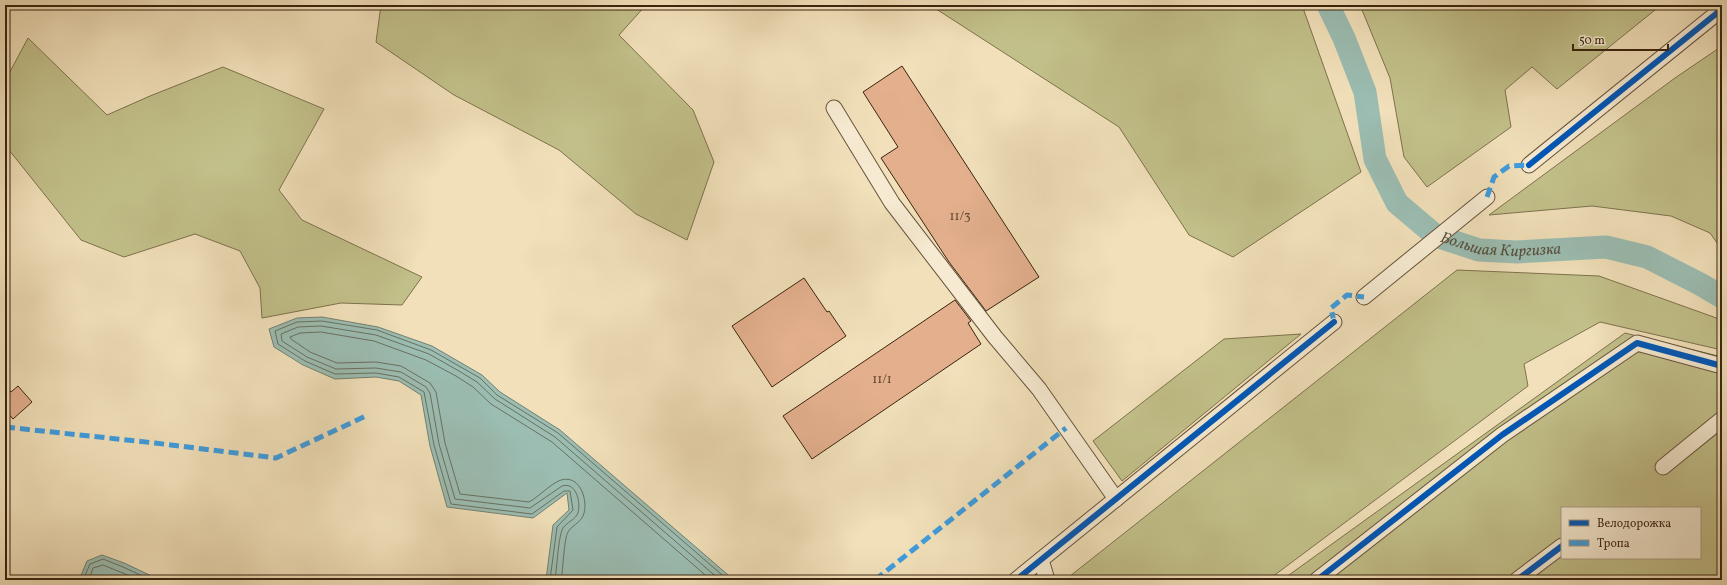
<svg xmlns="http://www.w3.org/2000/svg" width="1727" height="585" font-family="Vollkorn,serif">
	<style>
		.green { fill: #c2c08a; stroke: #7e724c; fill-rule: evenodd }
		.water { fill: #9bbdb2; stroke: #748071 }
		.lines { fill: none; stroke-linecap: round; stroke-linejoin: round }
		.shore { stroke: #6a7060; stroke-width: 1 }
		.river { stroke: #9bbdb2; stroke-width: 23 }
		.building { fill: #e3af8d; stroke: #3a240f }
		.minor-casing { stroke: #68533a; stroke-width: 17 }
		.minor { stroke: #f6ebd2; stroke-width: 15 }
		.quiet { stroke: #3e9cde; stroke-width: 5; stroke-dasharray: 10 5; stroke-linecap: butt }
		.cycleway-casing { stroke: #f6ebd2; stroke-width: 8 }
		.cycleway { stroke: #0057b8; stroke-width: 6 }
		.labels { text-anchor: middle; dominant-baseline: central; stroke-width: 3.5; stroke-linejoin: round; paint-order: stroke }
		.number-label { font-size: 13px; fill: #64472e }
		.water-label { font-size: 16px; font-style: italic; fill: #575240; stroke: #f6ebd2 }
	</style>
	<rect width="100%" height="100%" fill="#f1e0ba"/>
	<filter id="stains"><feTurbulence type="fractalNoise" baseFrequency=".005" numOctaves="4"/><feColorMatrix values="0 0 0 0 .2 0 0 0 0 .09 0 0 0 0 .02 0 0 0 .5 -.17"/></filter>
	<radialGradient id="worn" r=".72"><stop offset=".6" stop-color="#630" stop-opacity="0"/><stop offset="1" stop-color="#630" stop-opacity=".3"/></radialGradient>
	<!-- green -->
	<g class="green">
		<polygon points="381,5 646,5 619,35 693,110 714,162 687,240 636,214 559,150 454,95 376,42"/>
		<polygon points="930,5 1302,5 1361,172 1233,257 1189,235 1119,127"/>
		<polygon points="1360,5 1655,5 1655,10 1557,89 1532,67 1505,90 1511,127 1427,187 1404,157 1390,78"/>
		<polygon points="28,38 107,115 150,96 223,67 324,109 279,190 302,220 422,277 402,305 341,303 262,318 260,288 240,251 195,234 124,257 81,240 5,145 5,81"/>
		<polygon points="1722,46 1722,250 1710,233 1671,216 1592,206 1489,215 1675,78"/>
		<polygon points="1457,270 1599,276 1722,320 1722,350 1600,322 1524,364 1528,386 1268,580 1065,580"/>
		<path d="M1625,333L1722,357V580H1282ZM1562,508H1700V558H1562Z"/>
		<polygon points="1301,334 1122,481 1093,441 1224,339"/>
	</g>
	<!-- water -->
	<g class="water">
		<polygon points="322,317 378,327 432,346 482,375 500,392 560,430 734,580 546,580 553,525 569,510 567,493 533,518 447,507 430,446 421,395 399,381 376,377 335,379 303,365 274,347 269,329 297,318"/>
		<polygon points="102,555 124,563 160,580 79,580 87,561"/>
	</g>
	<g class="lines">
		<!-- shore -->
		<g class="shore">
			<polyline points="83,580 90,564 103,559 123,567 151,580"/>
			<polyline points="89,580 93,568 103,565 140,580"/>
			<polyline points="550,580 557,527 573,510 570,491 564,491 532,514 451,504 434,445 424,392 399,377 376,373 335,374 305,361 278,344 275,331 297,322 322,321 377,330 431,350 480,378 497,395 558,433 728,580"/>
			<path d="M555,580C557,567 558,541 562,530C564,524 573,521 577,515C582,506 577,481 562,486L530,508L455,499L439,444L430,393L426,387L401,372L376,368L336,369L307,357L282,341L281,334L298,327L321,326L376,335L429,354L459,371L477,382L495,399L555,437L720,580"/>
			<path d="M561,580C563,571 564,538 568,532C571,526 580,523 583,516C589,503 581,474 561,480C550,484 540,496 529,502L460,494L445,443L436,392L430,383L401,366L376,362L337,363L310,352L291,339L290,337L300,333L321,332L374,341L426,360L456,376L473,387L491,404L552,442L711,580"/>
		</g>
		<!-- river -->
		<path class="river" id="s1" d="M1328,5L1344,38L1365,92L1375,159L1397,203L1436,236L1479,250L1517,252L1606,247L1647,257L1700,284L1722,297"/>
	</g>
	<!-- building -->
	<g class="building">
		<polygon points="902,66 1039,277 986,311 949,262 881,158 898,147 863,92"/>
		<polygon points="804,278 827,312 829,311 846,336 772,387 732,326"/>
		<polygon points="955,300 971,321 968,323 981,344 812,459 783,416"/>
		<polygon points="5,385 11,392 18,386 32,402 13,419 5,410"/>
	</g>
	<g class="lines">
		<defs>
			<g id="minor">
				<polyline points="834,108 892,203 995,337 1039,389 1116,499"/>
				<polyline points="1529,165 1722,9"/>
				<polyline points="1364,297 1487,197"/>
				<polyline points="1663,467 1722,419"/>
				<polyline points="1041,560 1047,580"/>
				<polyline points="1016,580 1334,322"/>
				<polyline points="1317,580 1502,435 1637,343 1722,366"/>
				<polyline points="1517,580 1562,546"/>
			</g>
		</defs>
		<!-- minor casing -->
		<use href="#minor" class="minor-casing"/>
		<!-- minor -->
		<use href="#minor" class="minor"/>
		<!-- quiet -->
		<g class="quiet">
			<polyline points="1487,197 1494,177 1509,166 1529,165"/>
			<polyline points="1334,322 1331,308 1347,295 1364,297"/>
			<polyline points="5,427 155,443 276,458 368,415"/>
			<polyline points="875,580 1066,428"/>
		</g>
		<defs>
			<g id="cycleway">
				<polyline points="1529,165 1722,9"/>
				<polyline points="1016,580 1334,322"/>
				<polyline points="1317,580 1502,435 1637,343 1722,366"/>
				<polyline points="1517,580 1562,546"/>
			</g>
		</defs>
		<!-- cycleway casing -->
		<use href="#cycleway" class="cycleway-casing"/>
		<!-- cycleway -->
		<use href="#cycleway" class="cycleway"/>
	</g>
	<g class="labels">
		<!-- number labels -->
		<g class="number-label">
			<text x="960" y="217">11/3</text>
			<text x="882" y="380">11/1</text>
		</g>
		<!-- water labels -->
		<g class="water-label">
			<text stroke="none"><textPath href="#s1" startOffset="329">Большая Киргизка</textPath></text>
		</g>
	</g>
	<!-- margin -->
	<rect width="1727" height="585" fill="none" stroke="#f1e0ba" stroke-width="20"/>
	<rect x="6" y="6" width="1715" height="573" fill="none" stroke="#3a240f" stroke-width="2"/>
	<rect x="10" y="10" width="1707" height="565" fill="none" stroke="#3a240f"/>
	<!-- legend -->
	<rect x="1561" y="507" width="140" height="52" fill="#f6ebd2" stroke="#ab9b84"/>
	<rect x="1569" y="520" width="20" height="6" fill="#0057b8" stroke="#ab9b84"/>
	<text x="1597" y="527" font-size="12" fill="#3a240f">Велодорожка</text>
	<rect x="1569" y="540" width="20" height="6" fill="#3e9cde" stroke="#ab9b84"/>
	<text x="1597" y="547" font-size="12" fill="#3a240f">Тропа</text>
	<!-- scale -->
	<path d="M1573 44v6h95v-6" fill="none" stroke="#3a240f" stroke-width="2"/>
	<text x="1579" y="44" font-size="12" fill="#3a240f" stroke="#f6ebd2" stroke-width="3" paint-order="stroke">50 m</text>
	<rect width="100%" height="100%" filter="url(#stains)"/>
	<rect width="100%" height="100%" fill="url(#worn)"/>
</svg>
